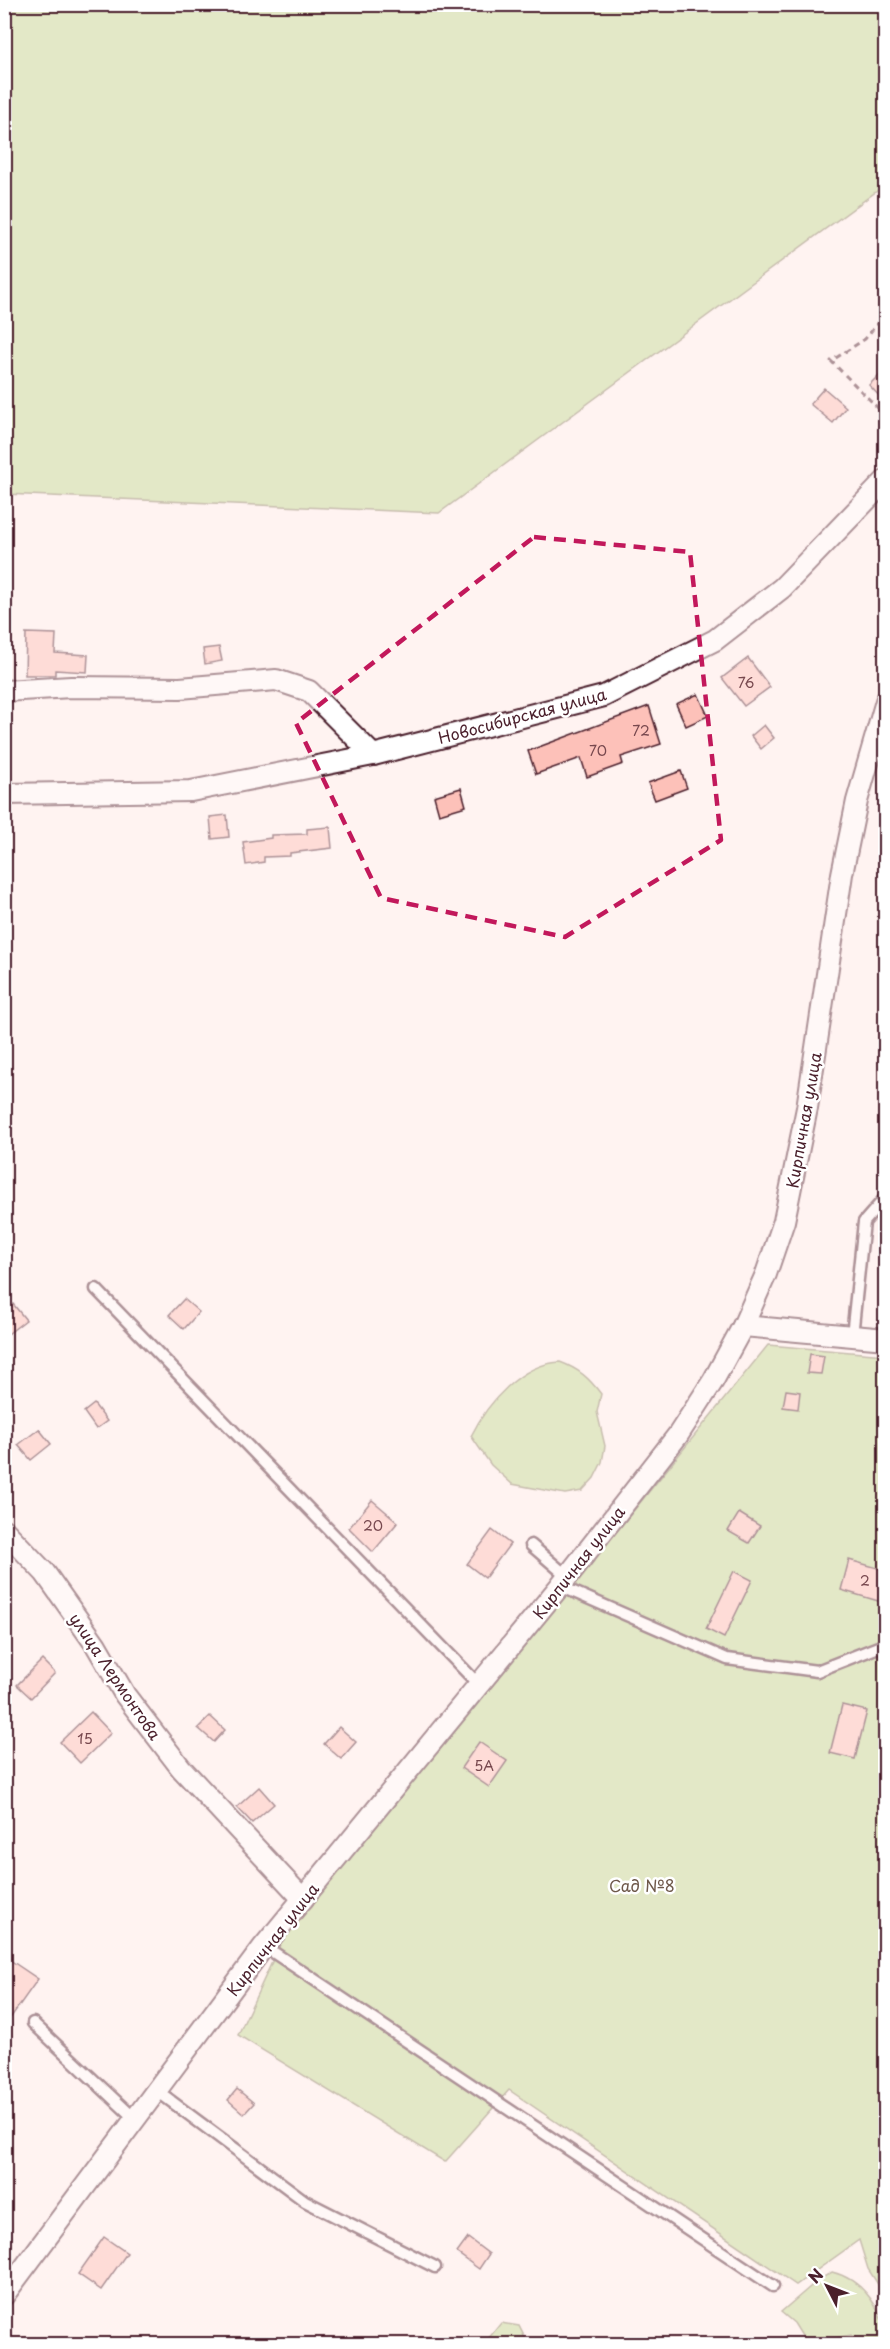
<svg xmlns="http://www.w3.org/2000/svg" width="890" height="2349" font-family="'Playpen Sans',sans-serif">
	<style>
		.green { fill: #c1dc94; stroke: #867e60; stroke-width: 1.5 }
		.building { fill: #fdc1b9; stroke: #4a1f2b; stroke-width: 1.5 }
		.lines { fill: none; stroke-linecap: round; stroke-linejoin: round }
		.service-casing { stroke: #4a1f2b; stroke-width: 15 }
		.minor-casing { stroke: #4a1f2b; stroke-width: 24 }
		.path { stroke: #4a1f2b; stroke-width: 3; stroke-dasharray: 6 4.5; stroke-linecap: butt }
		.service { stroke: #fff; stroke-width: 10 }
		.minor { stroke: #fff; stroke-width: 20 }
		.marked { fill: none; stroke: #c2185b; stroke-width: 4.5; stroke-dasharray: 12 8; stroke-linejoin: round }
		.labels { text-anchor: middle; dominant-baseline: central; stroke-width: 5; stroke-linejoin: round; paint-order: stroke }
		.number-label { font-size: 14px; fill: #77484e }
		.street-label { font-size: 16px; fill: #4a1f2b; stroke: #fff }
		.park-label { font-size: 16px; fill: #6e584a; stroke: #fff }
	</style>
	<rect width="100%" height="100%" fill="#fff3f1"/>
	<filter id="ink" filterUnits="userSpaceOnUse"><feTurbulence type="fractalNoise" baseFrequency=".0167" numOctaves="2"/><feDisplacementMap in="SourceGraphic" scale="12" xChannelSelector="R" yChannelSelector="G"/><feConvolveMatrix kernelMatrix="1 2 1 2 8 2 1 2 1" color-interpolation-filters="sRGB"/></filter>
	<g filter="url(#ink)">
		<!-- green -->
		<g class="green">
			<polygon points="5,4 885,5 885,185 439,513 5,494"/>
			<polygon points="768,1345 885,1355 885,2295 868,2269 859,2240 796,2285 509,2090 445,2162 238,2035 286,1932 484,1695"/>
			<path d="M560,1362C579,1369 589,1378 601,1394L597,1412L605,1446L602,1462L594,1478L582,1491L565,1494L512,1484L491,1465L471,1436C488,1402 521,1364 560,1362Z"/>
			<path d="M832,2272C864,2280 886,2312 885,2344H864L851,2335L834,2338L841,2344H807L794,2323L781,2312L817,2281Z"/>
			<polygon points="501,2323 519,2326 528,2344 484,2344"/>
		</g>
		<!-- building -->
		<g class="building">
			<polygon points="885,369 885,402 869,385"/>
			<polygon points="824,388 846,407 833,423 810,404"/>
			<polygon points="26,633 56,634 55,653 88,655 87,672 55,670 55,675 25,675"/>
			<polygon points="219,647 222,661 205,664 203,649"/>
			<polygon points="748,658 770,687 744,706 722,678"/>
			<polygon points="698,694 708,716 686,726 676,704"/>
			<polygon points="649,706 661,744 621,757 623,764 587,777 581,758 536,774 528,751"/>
			<polygon points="764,725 774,738 761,749 751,736"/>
			<polygon points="681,771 687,788 655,800 648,783"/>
			<polygon points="461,788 466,806 439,814 434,796"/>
			<polygon points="227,815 229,837 212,839 210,817"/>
			<polygon points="330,827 332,848 290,853 290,856 264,857 264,862 246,865 243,842 271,838 271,835 307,834 307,829"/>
			<polygon points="184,1299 199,1312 184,1329 169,1315"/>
			<polygon points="13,1304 26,1320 4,1337 4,1311"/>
			<polygon points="810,1354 824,1356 821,1374 807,1373"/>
			<polygon points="786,1390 800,1392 798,1409 783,1407"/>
			<polygon points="94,1404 107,1421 96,1429 84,1412"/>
			<polygon points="39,1429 51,1444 31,1460 18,1445"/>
			<polygon points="372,1500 398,1522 373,1552 349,1528"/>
			<polygon points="739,1513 760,1526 749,1543 728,1531"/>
			<polygon points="492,1530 510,1544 485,1578 467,1564"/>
			<polygon points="849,1560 885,1570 885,1603 841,1590"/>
			<polygon points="734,1571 752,1580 724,1638 706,1629"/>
			<polygon points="42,1660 55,1673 31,1698 17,1685"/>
			<polygon points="842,1705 867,1711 855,1759 830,1753"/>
			<polygon points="91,1712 111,1733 80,1763 60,1742"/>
			<polygon points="210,1716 225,1730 214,1742 198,1728"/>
			<polygon points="339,1727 356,1742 341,1759 324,1744"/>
			<polygon points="479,1742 507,1761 489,1787 461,1768"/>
			<polygon points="259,1787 274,1804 252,1823 237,1807"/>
			<polygon points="4,1956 38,1979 4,2027"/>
			<polygon points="237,2089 254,2103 244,2114 228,2100"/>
			<polygon points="104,2237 127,2253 101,2290 78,2274"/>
			<polygon points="468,2238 489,2254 479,2269 457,2253"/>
		</g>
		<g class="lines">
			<defs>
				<g id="service">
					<polyline points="96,1289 479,1685"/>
					<polyline points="852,1336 864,1222 886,1197"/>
					<polyline points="531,1545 568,1577"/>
					<polyline points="560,1586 727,1659 817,1671 886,1644"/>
					<polyline points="264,1946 773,2286"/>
					<polyline points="33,2023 134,2118"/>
					<polyline points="156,2090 305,2201 435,2267"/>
					<polyline points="886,2179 886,2180"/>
				</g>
				<g id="minor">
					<polyline points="4,691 71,687 180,688 276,680 309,691 373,755"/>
					<polyline points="4,794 191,791 373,755 604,696 715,640 782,588 886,480"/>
					<polyline points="743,1326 886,1339"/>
					<polyline points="4,1530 45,1573 96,1645 125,1695 181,1768 303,1899"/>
					<polyline points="4,2295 264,1946 560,1586 678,1435 713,1381 743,1326 766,1274 784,1221 807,1108 842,874 857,801 886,701"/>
				</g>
			</defs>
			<!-- service casing -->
			<use href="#service" class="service-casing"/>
			<!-- minor casing -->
			<use href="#minor" class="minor-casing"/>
			<!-- path -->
			<polyline class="path" points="886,312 865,339 831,361 886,416"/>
			<!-- service -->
			<use href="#service" class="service"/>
			<!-- minor -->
			<use href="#minor" class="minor"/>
		</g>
	</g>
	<!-- marked area -->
	<path d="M0 0H890V2349H0ZM534,537L690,552L721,840L565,937L381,898L296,723Z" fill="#fff3f1" fill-opacity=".55" fill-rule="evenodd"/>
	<path class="marked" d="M534,537L690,552L721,840L565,937L381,898L296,723Z"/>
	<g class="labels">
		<!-- number labels -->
		<g class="number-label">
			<text x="746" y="682">76</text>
			<text x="641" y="730">72</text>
			<text x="598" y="750">70</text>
			<text x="373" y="1525">20</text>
			<text x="865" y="1580">2</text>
			<text x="85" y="1738">15</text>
			<text x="484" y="1765">5А</text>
		</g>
		<!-- street labels -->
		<g class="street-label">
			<text transform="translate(522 715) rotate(-15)">Новосибирская улица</text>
			<text transform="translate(803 1120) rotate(-80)">Кирпичная улица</text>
			<text transform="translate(578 1562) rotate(-52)">Кирпичная улица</text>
			<text transform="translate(116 1676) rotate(56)">улица Лермонтова</text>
			<text transform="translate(272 1939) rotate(-52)">Кирпичная улица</text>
		</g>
		<!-- park labels -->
		<g class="park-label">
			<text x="642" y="1885">Сад №8</text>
		</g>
	</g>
	<!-- margin -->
	<rect width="890" height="2349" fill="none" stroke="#fff" stroke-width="24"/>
	<rect x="12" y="12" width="866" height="2325" fill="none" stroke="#4a1f2b" stroke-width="2" filter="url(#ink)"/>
	<!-- north arrow -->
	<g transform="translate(827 2286) rotate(312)" stroke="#ffffff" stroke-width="4.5" paint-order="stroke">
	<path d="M0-4.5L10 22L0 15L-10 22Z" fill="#4a1f2b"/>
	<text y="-9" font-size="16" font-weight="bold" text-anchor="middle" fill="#4a1f2b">N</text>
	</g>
</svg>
